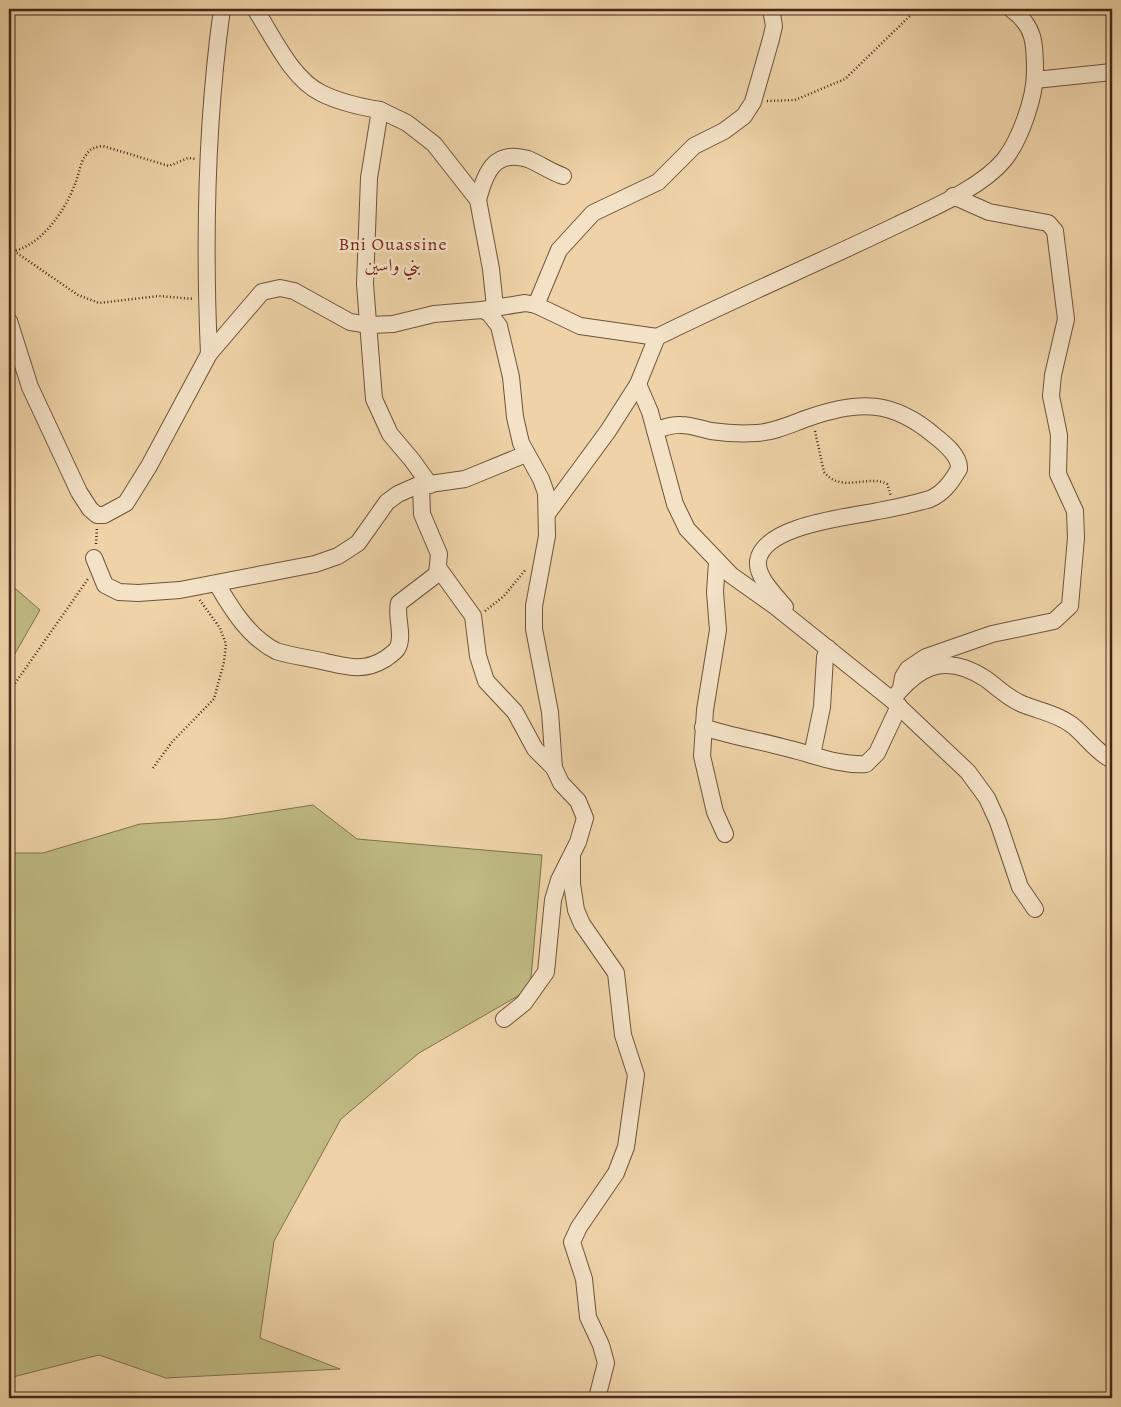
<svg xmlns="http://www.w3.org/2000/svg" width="1121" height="1407" font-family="Alegreya,Amiri,serif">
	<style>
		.green { fill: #bfba82; stroke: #82704e }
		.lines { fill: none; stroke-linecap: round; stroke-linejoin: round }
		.minor-casing { stroke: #70523c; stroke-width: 18 }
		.path { stroke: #462719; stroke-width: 2.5; stroke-dasharray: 1 2.5; stroke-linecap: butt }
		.minor { stroke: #f3e2c6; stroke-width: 16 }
		.labels { text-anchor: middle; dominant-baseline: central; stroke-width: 5; stroke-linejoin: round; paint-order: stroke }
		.quarter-label { font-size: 18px; letter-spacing: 1px; fill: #7a1f14; stroke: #f3e2c6 }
	</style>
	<rect width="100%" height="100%" fill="#edd3a7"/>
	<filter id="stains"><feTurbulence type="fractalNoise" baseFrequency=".004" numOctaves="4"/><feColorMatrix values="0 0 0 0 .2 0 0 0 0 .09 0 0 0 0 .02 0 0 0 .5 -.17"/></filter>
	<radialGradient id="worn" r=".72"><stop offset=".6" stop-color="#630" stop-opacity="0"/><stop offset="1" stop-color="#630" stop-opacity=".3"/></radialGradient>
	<!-- green -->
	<g class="green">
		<polygon points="9,583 40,610 9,664"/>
		<polygon points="313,805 357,839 542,855 530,989 419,1053 341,1119 274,1241 260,1338 340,1369 166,1378 99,1355 9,1378 9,853 43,853 140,824 222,819"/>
	</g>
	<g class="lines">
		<defs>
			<g id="minor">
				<path d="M255,9C273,36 291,78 321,93C339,102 361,107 380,110L369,178L365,284L374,399L390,434L412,460L430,485"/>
				<polyline points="1035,80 1112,72"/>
				<polyline points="380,110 407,123 434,144 478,200 491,269 495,307"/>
				<path d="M478,200C485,173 494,149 528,159C540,164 551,172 563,176"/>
				<polyline points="536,305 559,250 593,213 658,182 694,146 724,131 744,116 753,102 771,39 774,26 771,9"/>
				<polyline points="482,310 489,313 499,326 511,377 515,417 521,443 541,479 546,493 547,536 534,606 534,629 550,712 554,768 561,783 578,801 585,818 578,842 559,880 553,900 546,972 524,1003 504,1019"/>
				<polyline points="9,321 30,387 79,492 90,509 97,515 104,515 126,503 149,466 209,354 262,292 280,288 294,291 350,322 370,325 393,324 434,314 482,310 525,303 536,305 580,326 657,337"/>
				<path d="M209,354C204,240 206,123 222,9"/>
				<path d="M638,384L650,412L675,504L687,529L731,575L776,607L892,700C919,665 946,653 986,679C997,687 1007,697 1020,703C1038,711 1056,713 1072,725C1086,736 1096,752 1112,760"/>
				<path d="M655,430C664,428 672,424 681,425C691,425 701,429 711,431C725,433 742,434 757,433C775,432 791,424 808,418C859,400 893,400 935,436C944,443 960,456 959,469C952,481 944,493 930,499C913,504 895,508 878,511C850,517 763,525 758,561C756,577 776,596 785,607"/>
				<path d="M547,514L608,431L638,384L657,337C736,298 818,263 897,225C930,209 981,188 1004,160C1020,140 1035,98 1035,72C1035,44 1035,26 1011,9"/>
				<polyline points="94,558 105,585 119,592 138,593 180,590 315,564 338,556 358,543 387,502 398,494 416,486 465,479 526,454"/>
				<polyline points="717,562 715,592 718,630 705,710 702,756 715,812 725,834"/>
				<polyline points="439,569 473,616 478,656 486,681 515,712 535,749 554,768"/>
				<path d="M217,584C232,610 249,637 276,651C292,656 309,658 326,662C348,667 364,672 385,659C389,656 394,653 397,649C405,636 395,617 399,603L437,574L439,554L422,514L421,486"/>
				<polyline points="901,688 903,677 908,669 926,657 992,634 1054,621 1070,606 1076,538 1075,511 1058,474 1059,435 1051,396 1053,375 1066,319 1055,231 1048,223 989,212 953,196"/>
				<polyline points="892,700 968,772 987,798 998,822 1020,887 1035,909"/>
				<path d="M703,727C730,736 756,740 782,747C810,753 837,766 866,764L877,753L899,706"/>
				<polyline points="812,755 822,707 825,657 828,648"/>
				<polyline points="572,858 572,884 576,910 582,924 616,973 623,1035 636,1075 626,1147 616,1173 579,1227 572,1242 584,1279 588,1317 601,1345 606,1363 597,1398"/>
			</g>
		</defs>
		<!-- minor casing -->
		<use href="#minor" class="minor-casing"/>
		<!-- path -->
		<g class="path">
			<polyline points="767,101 795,100 845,79 917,9"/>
			<polyline points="14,251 78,295 99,303 159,296 194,299"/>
			<path d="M9,252C40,248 65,211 75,184C79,175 80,162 86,155C90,148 96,147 103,146L169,166L188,158L196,159"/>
			<path d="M815,431L824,472C840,492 863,477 883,482L887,484L891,496"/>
			<polyline points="96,544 97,527"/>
			<polyline points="485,611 504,596 526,569"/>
			<polyline points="9,692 88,579"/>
			<polyline points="153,768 172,742 214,699 224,662 226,644 220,628 199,599"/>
		</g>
		<!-- minor -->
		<use href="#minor" class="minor"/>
	</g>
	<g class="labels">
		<!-- quarter labels -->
		<g class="quarter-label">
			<text x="393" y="244">Bni Ouassine<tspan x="393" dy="21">بني واسين</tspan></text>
		</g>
	</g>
	<!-- margin -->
	<rect width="1121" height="1407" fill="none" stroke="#edd3a7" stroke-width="30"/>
	<rect x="10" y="10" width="1101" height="1387" fill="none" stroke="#462719" stroke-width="2.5"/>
	<rect x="15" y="15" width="1091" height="1377" fill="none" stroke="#462719"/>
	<rect width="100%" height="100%" filter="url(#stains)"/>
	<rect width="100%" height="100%" fill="url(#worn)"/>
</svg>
